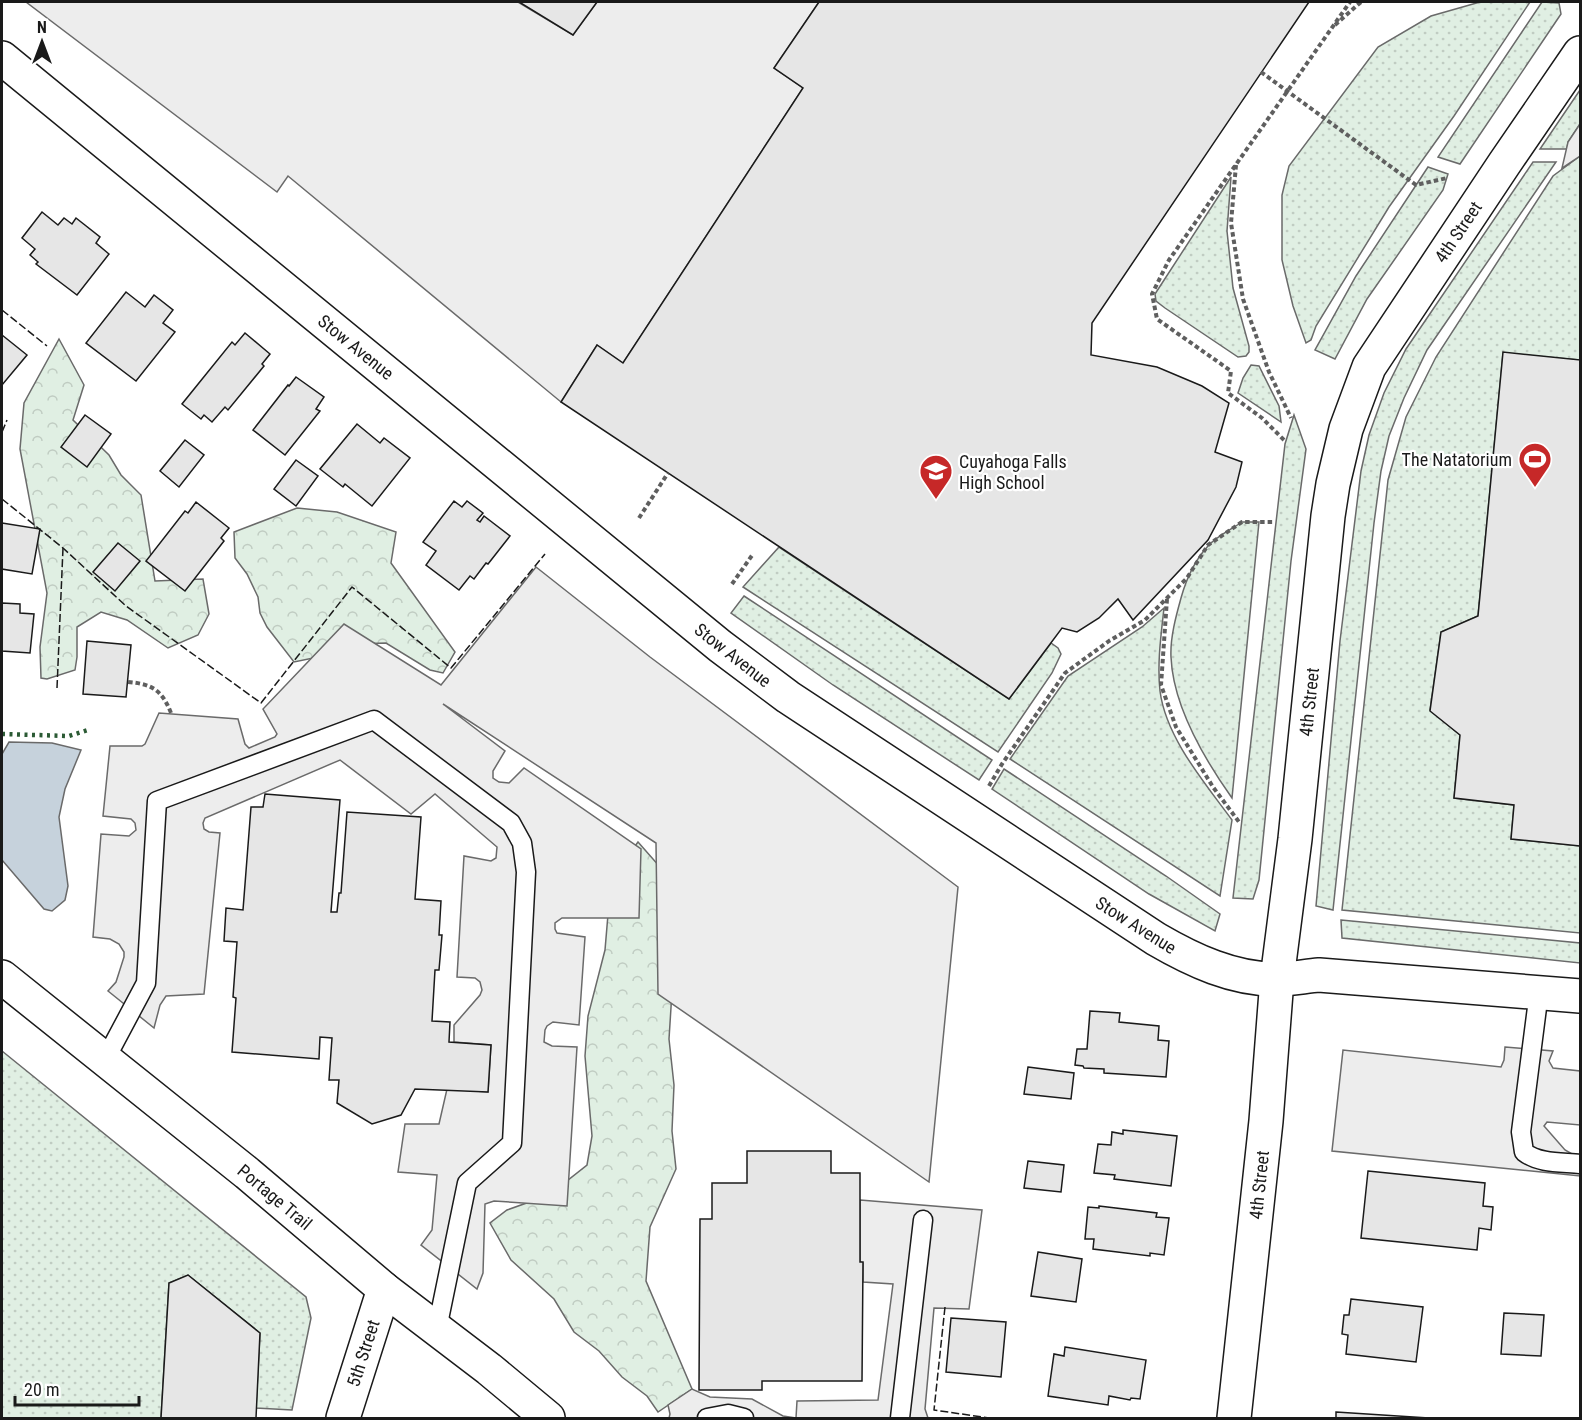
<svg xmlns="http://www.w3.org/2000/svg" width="1582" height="1420" font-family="'Roboto Condensed',sans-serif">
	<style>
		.grass { fill: url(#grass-dots); stroke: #6a6a6a; stroke-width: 1.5 }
		.forest { fill: url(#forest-crowns); stroke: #6a6a6a; stroke-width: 1.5 }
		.parking { fill: #ededed; stroke: #6a6a6a; stroke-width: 1.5 }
		.water { fill: #c6d2dc; stroke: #6a6a6a; stroke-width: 1.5 }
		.building { fill: #e6e6e6; stroke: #1a1a1a; stroke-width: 1.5 }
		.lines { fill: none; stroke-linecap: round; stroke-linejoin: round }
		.lane-casing { stroke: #1a1a1a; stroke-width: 21 }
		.street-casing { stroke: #1a1a1a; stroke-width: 36 }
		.secondary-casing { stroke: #1a1a1a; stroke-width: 36 }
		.path { stroke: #5f5f5f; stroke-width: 4; stroke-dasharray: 4.5 3; stroke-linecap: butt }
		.lane { stroke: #fff; stroke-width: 18 }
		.street { stroke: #fff; stroke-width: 33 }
		.secondary { stroke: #fff; stroke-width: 33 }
		.hedge { stroke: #2b5a34; stroke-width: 4.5; stroke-dasharray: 3 4.5; stroke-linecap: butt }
		.fence { stroke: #1a1a1a; stroke-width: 1.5; stroke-dasharray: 8 3; stroke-linecap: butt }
		.labels { text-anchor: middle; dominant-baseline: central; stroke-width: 4.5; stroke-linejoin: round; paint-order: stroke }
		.street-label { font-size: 18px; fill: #1a1a1a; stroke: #fff }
		.poi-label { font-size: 18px; fill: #1a1a1a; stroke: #fff; text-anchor: end }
	</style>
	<defs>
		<pattern id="grass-dots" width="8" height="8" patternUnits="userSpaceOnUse" patternTransform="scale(1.5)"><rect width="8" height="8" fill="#e0efe3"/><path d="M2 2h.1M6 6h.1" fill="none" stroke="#c0ccc2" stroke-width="1.8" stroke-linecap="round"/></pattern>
		<pattern id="forest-crowns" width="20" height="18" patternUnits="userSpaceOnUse" patternTransform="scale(1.5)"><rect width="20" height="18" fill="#e0efe3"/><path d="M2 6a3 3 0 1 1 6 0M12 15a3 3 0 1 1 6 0" fill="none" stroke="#c0ccc2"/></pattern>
	</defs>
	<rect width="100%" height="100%" fill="#fff"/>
	<!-- grass -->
	<g class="grass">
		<polygon points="1480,2 1530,2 1454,116 1389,207 1316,326 1311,340 1306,343 1293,306 1282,260 1282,195 1289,166 1378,47 1431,16"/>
		<polygon points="1542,2 1559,3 1561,14 1460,164 1438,157"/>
		<polygon points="1580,90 1580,124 1568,142 1567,149 1540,149"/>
		<polygon points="1580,156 1580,360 1503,353 1478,616 1441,632 1430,710 1460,735 1454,798 1514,805 1511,839 1580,846 1580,933 1342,910 1388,480 1406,417 1436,357 1553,176"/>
		<polygon points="1533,162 1556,162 1427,350 1404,398 1389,436 1381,471 1374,523 1333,910 1316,906 1340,641 1361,471 1369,435 1384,393 1406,349"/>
		<polygon points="1428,167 1448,174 1443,190 1367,299 1335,359 1315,350 1356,276"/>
		<polygon points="1231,177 1227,231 1233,288 1249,346 1249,352 1246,356 1238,357 1165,308 1156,301 1155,294"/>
		<polygon points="1251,365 1259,366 1279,406 1281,422 1238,393 1243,378"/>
		<polygon points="1294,415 1306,449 1291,561 1259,880 1253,899 1233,898 1285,444"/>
		<path d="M1242,522H1259L1232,798C1205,760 1173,706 1171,657C1170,638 1176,616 1181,598C1186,580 1195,560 1208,546C1217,536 1232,529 1242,522Z"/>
		<polygon points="779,547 1009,699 1051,643 1058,648 1061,654 1052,673 998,752 743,587"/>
		<polygon points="744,596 992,760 979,780 833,685 731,613"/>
		<path d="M1164,608C1161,635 1157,664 1160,691C1166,738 1205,783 1232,820L1220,896L1010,759L1068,676L1142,627Z"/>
		<polygon points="1004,769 1166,876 1220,914 1215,931 1149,894 992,789"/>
		<polygon points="1341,920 1580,943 1580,963 1342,938"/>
		<polygon points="2,1051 306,1297 311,1318 292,1410 256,1408 260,1333 188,1275 169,1283 161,1418 2,1418"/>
	</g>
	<!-- forest -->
	<g class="forest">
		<polygon points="59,339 84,385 73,420 109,455 121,475 141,495 155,581 203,579 209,614 198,635 168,648 127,620 101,612 77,627 77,657 75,670 47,679 41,678 40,647 47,593 20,449 24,403"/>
		<polygon points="297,508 337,512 396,532 391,563 455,652 443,673 430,670 386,643 355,644 323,656 294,662 267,627 260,613 258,597 247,574 235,558 234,532"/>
		<polygon points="638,842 668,876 676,929 669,1039 674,1085 672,1131 676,1169 650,1227 646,1281 692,1389 658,1412 647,1396 622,1377 599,1351 574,1332 554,1299 511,1260 490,1223 507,1210 549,1195 587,1165 592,1136 585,1056 588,1016 605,950 611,879"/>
	</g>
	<!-- parking -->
	<g class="parking">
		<polygon points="26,2 518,2 573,35 597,2 819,2 774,68 803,88 623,363 597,345 561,402 288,176 277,192"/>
		<polygon points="1580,124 1580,156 1562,168 1568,142"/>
		<polygon points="536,567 650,657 958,887 929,1182 658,994 656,843 443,704 505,751 493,771 493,778 499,782 509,783 524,768 641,849 639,918 562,918 555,923 555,929 557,933 585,937 579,1025 553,1022 547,1026 545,1030 544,1042 552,1046 577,1047 567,1206 494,1201 485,1204 483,1273 477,1289 421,1245 432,1230 437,1175 398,1172 405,1124 439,1124 447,1089 488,1092 491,1045 454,1042 454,1025 480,995 482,990 480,982 475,978 457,977 464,856 491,861 496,858 497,847 435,794 411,814 340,760 205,818 203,823 204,829 209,832 220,833 204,994 166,996 160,1005 154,1028 108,991 116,982 124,957 124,952 119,944 110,939 93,937 101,834 129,836 136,830 135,823 131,819 103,816 110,746 142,746 145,744 159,713 238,719 245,744 249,748 275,737 277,734 263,709 344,624 441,685"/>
		<polygon points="1505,1047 1553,1051 1549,1061 1553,1068 1580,1071 1580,1125 1547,1122 1544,1126 1565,1150 1572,1154 1580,1155 1580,1176 1332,1151 1343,1050 1501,1067 1504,1060"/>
		<polygon points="860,1200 982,1210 969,1309 934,1308 925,1409 928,1418 669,1418 670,1414 668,1405 692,1389 710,1397 752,1399 783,1416 796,1418 797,1401 878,1400 893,1284 863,1282 863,1263 860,1262"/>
	</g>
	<!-- water -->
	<polygon class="water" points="9,742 52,743 81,750 65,789 59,817 68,886 65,900 52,911 44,909 2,860 2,754"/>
	<!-- building -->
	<g class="building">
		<polygon points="519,2 597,2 573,35"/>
		<polygon points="819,2 1309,2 1092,323 1091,355 1157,367 1202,386 1229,403 1215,452 1242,462 1236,487 1208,540 1133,620 1118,599 1099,618 1077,632 1062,628 1009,699 561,402 597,345 623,363 803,88 774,68"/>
		<polygon points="42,212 58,225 64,218 72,224 76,218 100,237 96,243 109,254 77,295 36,264 38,262 30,255 35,249 22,238"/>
		<polygon points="126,292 145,307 154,295 173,310 163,323 175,332 136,381 86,343"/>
		<polygon points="245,333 270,354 262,364 264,366 228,410 225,407 212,422 204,415 201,419 182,404 232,342 235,345"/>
		<polygon points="2,335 27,355 2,385"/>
		<polygon points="1580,350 1580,846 1511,839 1514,805 1454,798 1460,735 1430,711 1441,632 1478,616 1503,352 1580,360"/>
		<polygon points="296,377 324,397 316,409 320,411 285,455 253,430 288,385 289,386"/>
		<polygon points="85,415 111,434 87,467 61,447"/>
		<polygon points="357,424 380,443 384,438 410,458 372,506 345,484 343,487 320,469"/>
		<polygon points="185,440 204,455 179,487 160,471"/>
		<polygon points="296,460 318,476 296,506 274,489"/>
		<polygon points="454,501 462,507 467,501 483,513 477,520 480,522 484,516 510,536 488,564 486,563 474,579 470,576 459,590 426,565 436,551 423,542"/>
		<polygon points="196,502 229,528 221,538 224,541 185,591 146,561 185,511 188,513"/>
		<polygon points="2,523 40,529 32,574 2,569"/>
		<polygon points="118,543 140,561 115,591 93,572"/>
		<polygon points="2,603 20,604 20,613 34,614 30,653 2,651"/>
		<polygon points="87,641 131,645 126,697 83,694"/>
		<polygon points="265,794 340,800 331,912 337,912 339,893 341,893 347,812 421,817 415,899 441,901 439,935 442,935 439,970 435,970 432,1021 450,1022 449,1042 491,1045 488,1092 415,1089 401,1115 372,1124 337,1103 339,1080 329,1080 332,1038 320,1037 319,1059 232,1052 236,998 233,997 237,942 224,941 226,908 243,910 251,807 263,807"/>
		<polygon points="1090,1011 1120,1013 1119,1022 1159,1026 1158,1040 1169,1041 1166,1077 1104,1073 1104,1069 1084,1068 1083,1066 1075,1065 1077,1049 1087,1049"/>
		<polygon points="1028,1067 1074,1073 1071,1099 1024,1094"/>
		<polygon points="1123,1130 1177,1136 1171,1186 1114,1179 1115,1175 1094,1173 1098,1144 1111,1145 1112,1132 1123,1134"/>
		<polygon points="747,1151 831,1151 831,1173 860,1173 860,1262 863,1262 862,1381 762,1381 762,1390 699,1390 700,1219 712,1219 712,1183 747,1183"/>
		<polygon points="1028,1161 1064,1165 1061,1192 1024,1188"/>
		<polygon points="1368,1171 1485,1183 1483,1206 1493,1207 1491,1230 1479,1228 1477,1250 1361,1238"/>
		<polygon points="1099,1206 1157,1213 1156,1217 1169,1218 1164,1255 1150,1253 1150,1256 1093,1249 1094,1239 1085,1239 1088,1207 1099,1208"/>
		<polygon points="1038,1252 1082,1259 1076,1302 1031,1296"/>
		<polygon points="188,1275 260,1333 256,1418 161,1418 169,1283"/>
		<polygon points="1351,1299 1423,1307 1416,1362 1346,1354 1348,1335 1342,1334 1344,1315 1349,1315"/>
		<polygon points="1504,1313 1544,1315 1541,1356 1501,1354"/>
		<polygon points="951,1318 1006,1322 1001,1377 946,1372"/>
		<polygon points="1065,1347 1146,1360 1140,1399 1131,1398 1130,1400 1109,1396 1108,1405 1048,1396 1054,1354 1064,1356"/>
		<polygon points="1336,1412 1429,1418 1336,1418"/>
	</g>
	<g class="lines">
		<defs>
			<g id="lane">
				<path d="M1539,992L1521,1132L1524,1152C1539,1164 1563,1162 1580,1164"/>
				<polyline points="105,1060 146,983 157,801 374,720 511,823 522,843 526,872 512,1143 467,1183 437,1329"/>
				<polyline points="707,1418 728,1414 744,1418"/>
				<polyline points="900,1418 923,1220"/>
			</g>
			<g id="street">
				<path d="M2,58L720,646L788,697L1156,939C1192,960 1234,980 1278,979C1291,979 1306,976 1319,975L1580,996"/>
				<polyline points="343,1418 384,1289"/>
			</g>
			<g id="secondary">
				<polyline points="2,977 247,1173 384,1289 489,1369 548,1418"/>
				<polyline points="1234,1418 1266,1121 1277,979 1295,839 1328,516 1333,484 1346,429 1369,367 1504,164 1580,53"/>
			</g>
		</defs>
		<!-- lane casing -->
		<use href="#lane" class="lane-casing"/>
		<!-- street casing -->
		<use href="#street" class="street-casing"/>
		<!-- secondary casing -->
		<use href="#secondary" class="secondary-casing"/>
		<!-- path -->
		<g class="path">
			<polyline points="1335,25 1361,2"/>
			<polyline points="1261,72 1416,185 1447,178"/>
			<polyline points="1236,165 1231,223 1243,299 1269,372 1291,418"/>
			<polyline points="1284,440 1262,418 1228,393 1231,371 1157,319 1152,294 1169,260 1350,2"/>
			<polyline points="639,518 668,473"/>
			<polyline points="732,584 753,554"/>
			<polyline points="1167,599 1161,685 1176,727 1213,787 1239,822"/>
			<path d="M128,682C152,684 162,690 171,713"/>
			<polyline points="989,786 1002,764 1065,673 1109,641 1145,620 1187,578 1208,545 1242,522 1274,522"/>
		</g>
		<!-- lane -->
		<use href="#lane" class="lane"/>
		<!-- street -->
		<use href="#street" class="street"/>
		<!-- secondary -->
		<use href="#secondary" class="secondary"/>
		<!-- hedge -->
		<polyline class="hedge" points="2,734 69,736 88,730"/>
		<!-- fence -->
		<g class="fence">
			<polyline points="2,310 47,346"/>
			<polyline points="2,432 7,420"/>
			<polyline points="2,499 63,548 126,606 261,703 352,587 451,668 545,554"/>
			<polyline points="57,688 63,548"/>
			<polyline points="945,1307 934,1410 989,1418"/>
		</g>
	</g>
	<!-- icons -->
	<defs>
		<symbol id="stadium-pin" viewBox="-11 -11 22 30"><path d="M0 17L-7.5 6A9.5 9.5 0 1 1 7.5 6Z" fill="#c62828" stroke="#fff"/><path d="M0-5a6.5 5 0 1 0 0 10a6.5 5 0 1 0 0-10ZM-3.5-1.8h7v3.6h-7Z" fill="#fff"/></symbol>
		<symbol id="school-pin" viewBox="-11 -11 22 30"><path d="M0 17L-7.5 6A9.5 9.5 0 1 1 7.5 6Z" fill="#c62828" stroke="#fff"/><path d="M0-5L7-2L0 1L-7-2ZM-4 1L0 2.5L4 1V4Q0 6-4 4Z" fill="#fff"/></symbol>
	</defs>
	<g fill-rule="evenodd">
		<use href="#stadium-pin" x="1516" y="440" width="38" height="52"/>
		<use href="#school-pin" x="917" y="452" width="38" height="52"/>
	</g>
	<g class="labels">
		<!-- street labels -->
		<g class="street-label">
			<text transform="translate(1458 232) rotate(-56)">4th Street</text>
			<text transform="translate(356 347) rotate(39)">Stow Avenue</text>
			<text transform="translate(733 655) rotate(38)">Stow Avenue</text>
			<text transform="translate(1309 702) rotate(-84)">4th Street</text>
			<text transform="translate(1136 925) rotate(32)">Stow Avenue</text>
			<text transform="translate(1259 1185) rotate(-84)">4th Street</text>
			<text transform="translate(275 1197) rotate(40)">Portage Trail</text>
			<text transform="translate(363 1353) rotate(-72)">5th Street</text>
		</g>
		<!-- poi labels -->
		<g class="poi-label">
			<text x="1512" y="459">The Natatorium</text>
			<text x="959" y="461" text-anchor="start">Cuyahoga Falls<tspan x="959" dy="21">High School</tspan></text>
		</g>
	</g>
	<!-- border -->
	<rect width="1582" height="1420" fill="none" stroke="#1a1a1a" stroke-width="6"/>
	<!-- north arrow -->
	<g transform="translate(42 42)" stroke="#ffffff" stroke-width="4.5" paint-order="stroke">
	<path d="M0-4.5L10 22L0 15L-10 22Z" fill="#1a1a1a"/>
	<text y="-9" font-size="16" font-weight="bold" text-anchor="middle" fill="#1a1a1a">N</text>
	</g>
	<!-- scale -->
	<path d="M15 1396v9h124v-9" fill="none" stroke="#1a1a1a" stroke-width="3"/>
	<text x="24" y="1396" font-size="18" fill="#1a1a1a" stroke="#ffffff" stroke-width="4.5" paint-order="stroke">20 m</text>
</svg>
